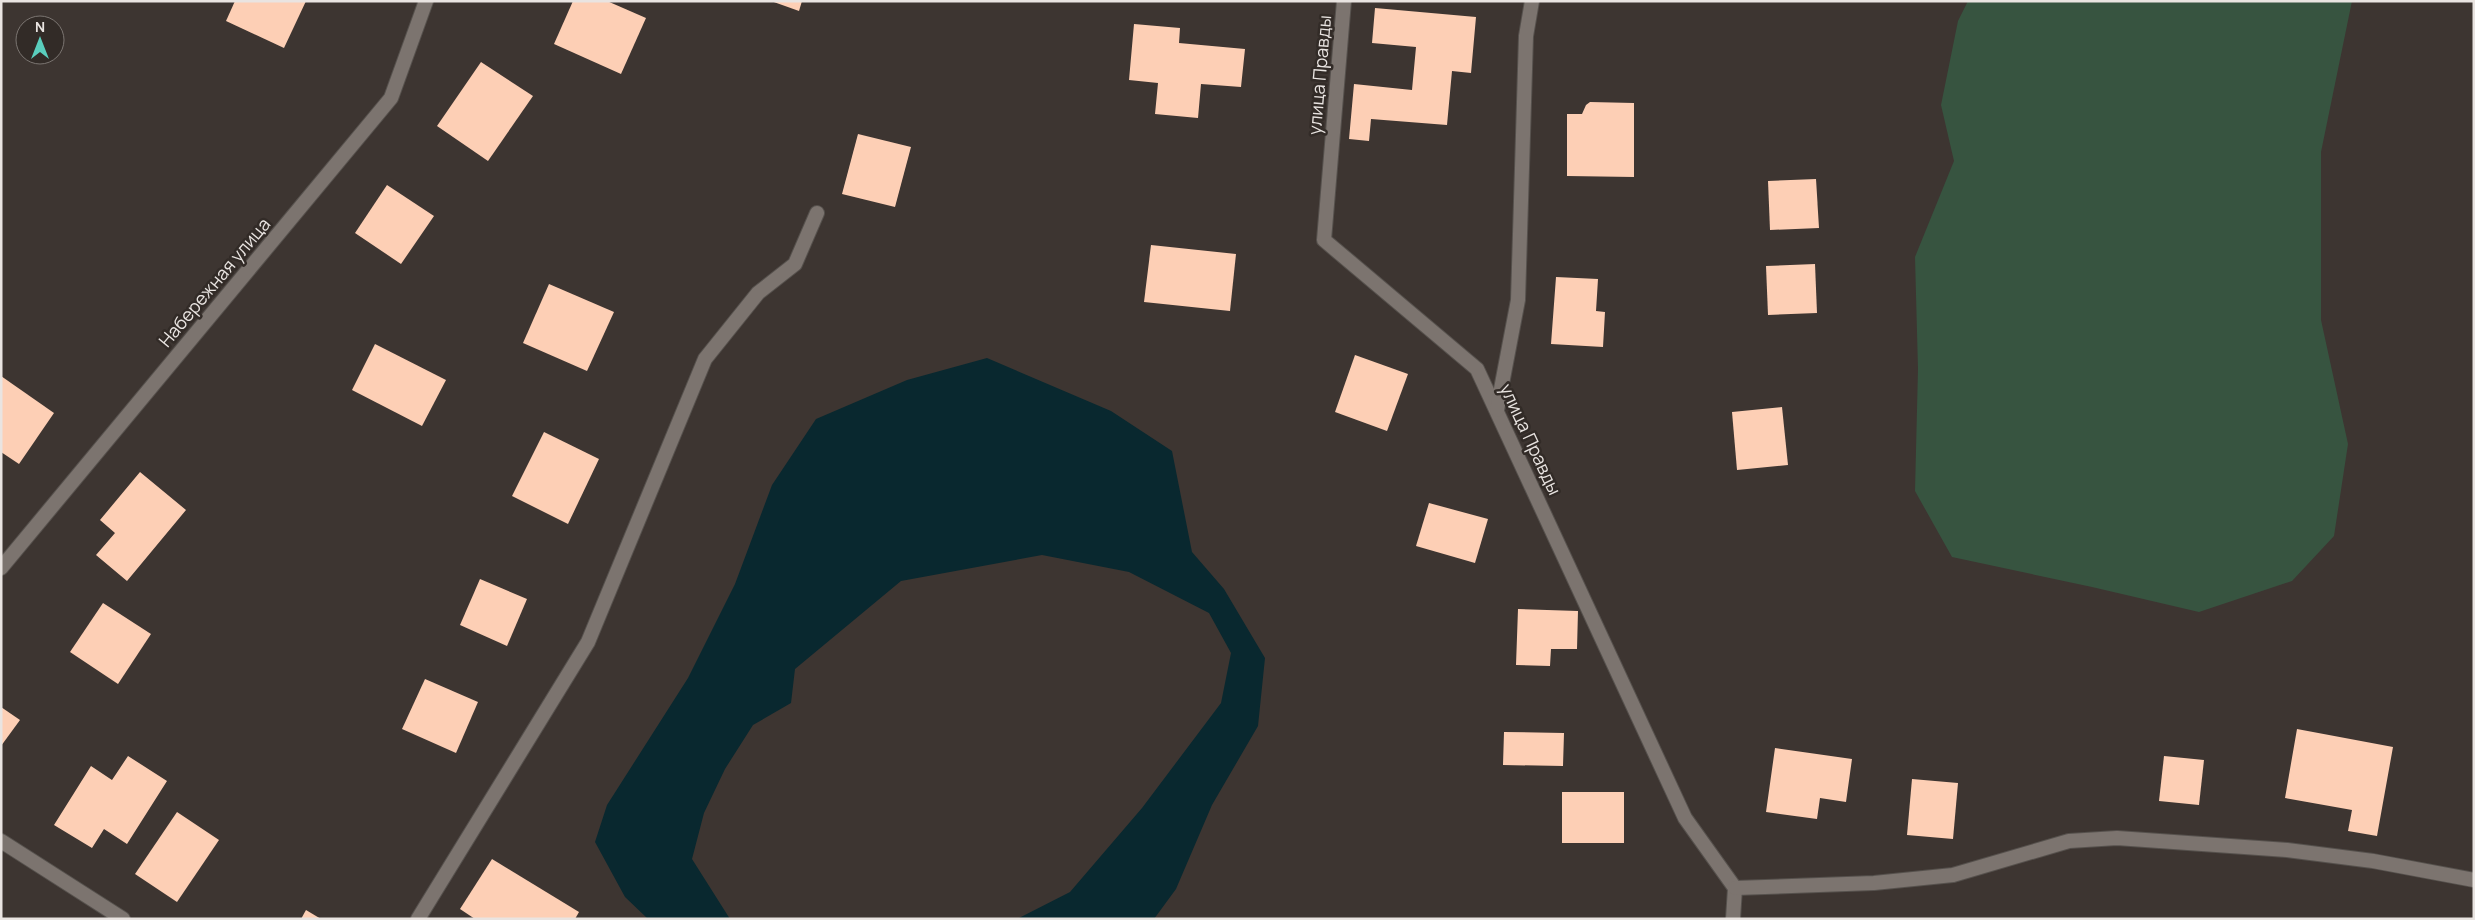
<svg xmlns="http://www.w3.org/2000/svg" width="2475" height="920" font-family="Manrope,sans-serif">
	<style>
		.green { fill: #375440 }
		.water { fill: #09282f }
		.building { fill: #fdcfb5 }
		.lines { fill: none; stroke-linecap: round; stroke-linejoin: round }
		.minor-casing { stroke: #56514d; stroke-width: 16 }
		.minor { stroke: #7c746f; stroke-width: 14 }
		.labels { text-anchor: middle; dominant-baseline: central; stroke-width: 5; stroke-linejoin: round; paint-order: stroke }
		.street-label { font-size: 18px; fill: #e9e4e1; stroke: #322b27 }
	</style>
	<rect width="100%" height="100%" fill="#3d3531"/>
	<!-- green -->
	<polygon class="green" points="1968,1 2352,1 2321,152 2321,320 2348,444 2334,536 2292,581 2199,612 2092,587 1952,557 1915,491 1918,369 1915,257 1954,161 1941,105 1958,21"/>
	<!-- water -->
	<polygon class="water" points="987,358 1111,411 1172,451 1192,552 1224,589 1265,658 1258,726 1212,805 1176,889 1154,919 1017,919 1070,892 1142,808 1221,703 1231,653 1209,613 1129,572 1042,555 901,581 795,669 791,703 753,725 725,769 704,813 692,859 730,919 648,919 625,897 595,842 607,805 688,678 735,584 772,485 816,419 907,380"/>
	<!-- building -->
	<g class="building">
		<polygon points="235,1 306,1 284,48 226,21"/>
		<polygon points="573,1 607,1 646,18 621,74 554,44"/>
		<polygon points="771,1 802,1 799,11"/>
		<polygon points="1375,8 1476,17 1471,73 1452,71 1447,125 1371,119 1369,141 1349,139 1354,84 1412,90 1416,47 1372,43"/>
		<polygon points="1134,24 1180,28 1179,43 1245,49 1241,87 1201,84 1198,118 1155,114 1158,83 1129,80"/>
		<polygon points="481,62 533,96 488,161 437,126"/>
		<polygon points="1590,102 1634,103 1634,177 1567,176 1567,114 1582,114 1586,105"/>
		<polygon points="858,134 911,147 895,207 842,194"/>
		<polygon points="1816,179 1819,228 1770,230 1768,181"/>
		<polygon points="387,185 434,216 401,264 355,233"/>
		<polygon points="1151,245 1236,254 1230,311 1144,302"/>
		<polygon points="1815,264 1817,313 1768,315 1766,266"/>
		<polygon points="1556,277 1598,279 1596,311 1605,312 1603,347 1551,344"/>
		<polygon points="549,284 614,312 587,371 523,343"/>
		<polygon points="375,344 446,380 422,426 352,390"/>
		<polygon points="1355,355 1408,374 1387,431 1335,412"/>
		<polygon points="1,376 54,413 19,464 1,452"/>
		<polygon points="1782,407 1788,465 1737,470 1732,412"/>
		<polygon points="544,432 599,459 568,524 512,496"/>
		<polygon points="140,472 186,510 127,581 96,555 115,533 100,520"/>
		<polygon points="1429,503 1488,519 1475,563 1416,546"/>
		<polygon points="480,579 527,599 507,646 460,625"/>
		<polygon points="103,603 151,634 118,684 70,652"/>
		<polygon points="1518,609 1578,611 1577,649 1551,649 1550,666 1516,665"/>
		<polygon points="425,679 478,702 456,753 402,729"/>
		<polygon points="1,707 20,720 1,746"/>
		<polygon points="2297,729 2393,747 2377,836 2348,831 2352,810 2285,798"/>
		<polygon points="1504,732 1564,733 1563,766 1503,765"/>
		<polygon points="1775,748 1852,759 1846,802 1820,798 1817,819 1766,812"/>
		<polygon points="128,756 167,781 127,844 104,829 92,848 54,825 91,766 112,780"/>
		<polygon points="2164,756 2204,760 2199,805 2159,801"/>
		<polygon points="1912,779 1958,783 1953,839 1907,835"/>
		<rect x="1562" y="792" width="62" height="51"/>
		<polygon points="177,812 219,840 177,902 135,874"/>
		<polygon points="492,859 579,912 575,919 475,919 460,909"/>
		<polygon points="306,910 321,919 301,919"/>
	</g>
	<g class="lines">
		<defs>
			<g id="minor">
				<polyline points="1344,1 1324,240 1477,369 1685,818 1735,888 1733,919"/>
				<polyline points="1497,410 1518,300 1526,36 1532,1"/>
				<polyline points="1,568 391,98 426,1"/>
				<polyline points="1,841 123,919"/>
				<polyline points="1735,888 1874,883 1953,875 2069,841 2117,838 2287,850 2373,861 2474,880"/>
				<polyline points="418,919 588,642 705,359 758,293 795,264 817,213"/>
			</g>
		</defs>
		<!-- minor casing -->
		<use href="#minor" class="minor-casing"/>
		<!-- minor -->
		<use href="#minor" class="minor"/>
	</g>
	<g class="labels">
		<!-- street labels -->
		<g class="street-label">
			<text transform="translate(1319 75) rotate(-85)">улица Правды</text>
			<text transform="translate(214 282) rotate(-50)">Набережная улица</text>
			<text transform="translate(1531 439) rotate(65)">улица Правды</text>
		</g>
	</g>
	<!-- border -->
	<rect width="2475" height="920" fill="none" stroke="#e9e4e1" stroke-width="5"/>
	<!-- north arrow -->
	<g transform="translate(40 40)"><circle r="24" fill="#322b27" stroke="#7b7571"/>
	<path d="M0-4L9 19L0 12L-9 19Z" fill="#5acebd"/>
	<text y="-8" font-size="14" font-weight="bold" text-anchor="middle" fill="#e9e4e1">N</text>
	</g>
</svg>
